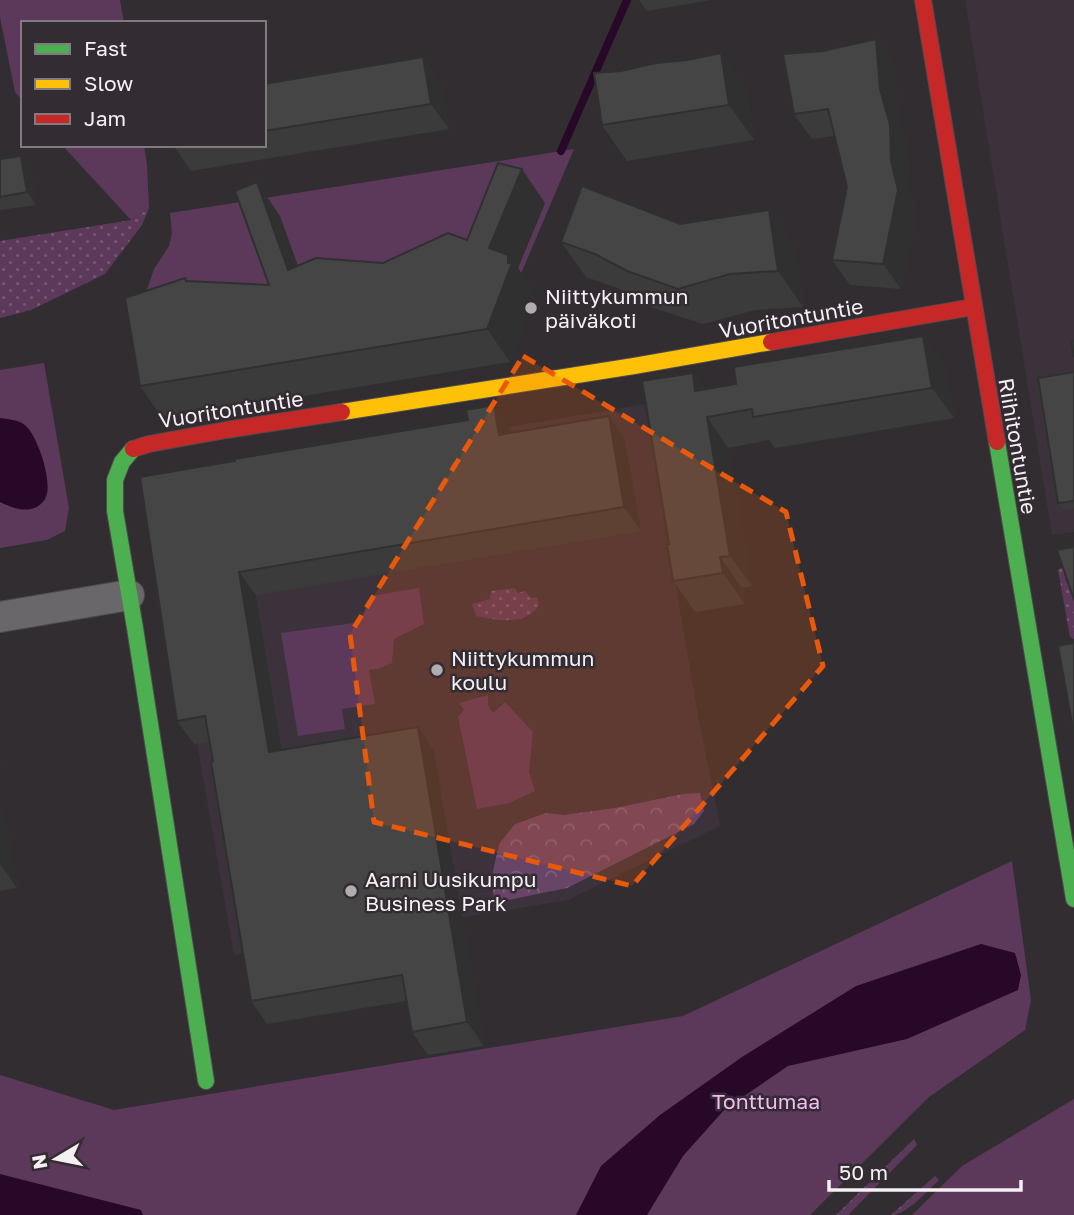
<svg xmlns="http://www.w3.org/2000/svg" width="1074" height="1215" font-family="'Golos Text',sans-serif">
	<style>
		.built { fill: #3c323c }
		.grass { fill: url(#grass-dots) }
		.forest { fill: url(#forest-crowns) }
		.park { fill: #5c395b }
		.water { fill: #280829 }
		.lines { fill: none; stroke-linecap: round; stroke-linejoin: round }
		.stream { stroke: #280829; stroke-width: 8 }
		.street-casing { stroke: #4e4a4d; stroke-width: 32 }
		.fast-casing { stroke: #4e4a4d; stroke-width: 18 }
		.slow-casing { stroke: #4e4a4d; stroke-width: 18 }
		.jam-casing { stroke: #4e4a4d; stroke-width: 18 }
		.street { stroke: #696769; stroke-width: 30 }
		.fast { stroke: #4caf50; stroke-width: 16 }
		.slow { stroke: #ffc107; stroke-width: 16 }
		.jam { stroke: #c62828; stroke-width: 16 }
		.wall { fill: #3c3b3c }
		.shaded-wall { fill: #313031 }
		.building { fill: #464546; stroke: #313031; stroke-width: 2 }
		.marked { fill: #e8590c; fill-opacity: 0.2; stroke: #e8590c; stroke-width: 5; stroke-dasharray: 14 9; stroke-linejoin: round }
		.poi-dot { fill: #b1acb0; stroke: #332c32; stroke-width: 2.5 }
		.labels { text-anchor: middle; dominant-baseline: central; stroke-width: 5; stroke-linejoin: round; paint-order: stroke }
		.poi-label { font-size: 21px; fill: #f5f0f4; stroke: #332c32; text-anchor: start }
		.street-label { font-size: 21px; fill: #f5f0f4; stroke: #332c32 }
		.park-label { font-size: 21px; fill: #f9b8f7; stroke: #332c32 }
	</style>
	<defs>
		<pattern id="grass-dots" width="8" height="8" patternUnits="userSpaceOnUse" patternTransform="scale(1.75)"><rect width="8" height="8" fill="#5c395b"/><path d="M2 2h.1M6 6h.1" fill="none" stroke="#745673" stroke-width="1.8" stroke-linecap="round"/></pattern>
		<pattern id="forest-crowns" width="20" height="18" patternUnits="userSpaceOnUse" patternTransform="scale(1.75)"><rect width="20" height="18" fill="#684467"/><path d="M2 6a3 3 0 1 1 6 0M12 15a3 3 0 1 1 6 0" fill="none" stroke="#7e5f7d"/></pattern>
	</defs>
	<rect width="100%" height="100%" fill="#322d31"/>
	<!-- built -->
	<g class="built">
		<polygon points="965,0 1074,0 1074,532 1052,535"/>
		<polygon points="645,404 698,715 720,826 568,900 234,955 191,709 166,484"/>
	</g>
	<!-- grass -->
	<g class="grass">
		<polygon points="149,208 142,225 105,274 31,310 0,318 0,241 131,220"/>
		<polygon points="1063,567 1066,582 1074,580 1074,639 1070,637 1058,570"/>
		<path d="M515,588L518,593L525,591L531,598L537,597L539,605C526,627 497,620 476,616L472,604L490,599L491,591Z"/>
		<polygon points="914,1139 917,1145 848,1215 836,1215"/>
		<path d="M935,1176L939,1180C927,1191 907,1215 891,1215Z"/>
	</g>
	<!-- forest -->
	<polygon class="forest" points="700,793 704,811 694,824 567,888 494,903 492,876 499,844 515,824 546,813 564,815 615,808 683,794"/>
	<!-- park -->
	<g class="park">
		<polygon points="0,0 120,0 124,23 23,23 23,101 15,92 0,17"/>
		<polygon points="62,145 144,145 147,165 149,208 131,220"/>
		<polygon points="574,149 517,283 144,298 154,269 169,246 172,233 170,213"/>
		<polygon points="44,363 69,508 65,531 47,540 0,548 0,370"/>
		<polygon points="419,588 424,624 394,639 392,663 381,668 369,670 375,704 342,709 345,729 298,736 281,633 361,622 371,596"/>
		<polygon points="488,695 488,705 493,713 505,702 533,732 529,772 535,791 509,803 477,809 458,717 464,710 459,703"/>
		<polygon points="1012,861 1031,1000 1025,1030 929,1097 810,1215 0,1215 0,1075 114,1110 683,1016"/>
		<polygon points="1074,1099 1074,1215 912,1215 962,1166"/>
	</g>
	<!-- water -->
	<g class="water">
		<path d="M0,418C8,419 20,420 26,426C38,437 54,484 45,499C34,516 14,509 0,502Z"/>
		<polygon points="981,944 1015,953 1021,975 1018,990 907,1039 788,1066 725,1109 683,1156 647,1215 576,1215 601,1166 660,1115 742,1057 856,986"/>
		<polygon points="0,1174 141,1210 143,1215 0,1215"/>
	</g>
	<g class="lines">
		<!-- stream -->
		<polyline class="stream" points="561,151 627,0"/>
		<defs>
			<polyline id="street" points="0,617 129,595"/>
			<g id="fast">
				<polyline points="997,442 1074,899"/>
				<polyline points="133,449 122,462 115,480 115,511 135,628 206,1081"/>
			</g>
			<polyline id="slow" points="342,412 634,366 771,342"/>
			<g id="jam">
				<polyline points="923,0 997,442"/>
				<polyline points="771,342 973,307"/>
				<polyline points="133,449 149,444 226,430 342,412"/>
			</g>
		</defs>
		<!-- street casing -->
		<use href="#street" class="street-casing"/>
		<!-- fast casing -->
		<use href="#fast" class="fast-casing"/>
		<!-- slow casing -->
		<use href="#slow" class="slow-casing"/>
		<!-- jam casing -->
		<use href="#jam" class="jam-casing"/>
		<!-- street -->
		<use href="#street" class="street"/>
		<!-- fast -->
		<use href="#fast" class="fast"/>
		<!-- slow -->
		<use href="#slow" class="slow"/>
		<!-- jam -->
		<use href="#jam" class="jam"/>
	</g>
	<!-- wall -->
	<g class="wall">
		<polygon points="639,0 710,0 647,11"/>
		<polygon points="876,39 894,64 898,115 908,151 909,187 916,215 901,289 850,285 832,260 847,187 835,136 812,139 794,114 823,51"/>
		<polygon points="441,83 449,129 191,171 173,145 264,145 264,84"/>
		<polygon points="746,89 754,140 627,161 602,125"/>
		<polygon points="0,158 0,159 30,168 36,205 0,210"/>
		<polygon points="545,203 518,268 531,288 531,291 535,296 510,362 163,419 140,386 185,278 187,281 269,285 280,216 298,266 383,263 467,240"/>
		<polygon points="769,210 794,245 803,307 755,310 703,324 651,307 620,289 586,277 561,242"/>
		<polygon points="923,336 945,367 954,418 775,448 769,440 728,448 752,586 742,588 745,604 695,612 673,581 669,544 693,373 704,389 736,384"/>
		<polygon points="1074,372 1074,508 1063,510 1058,503"/>
		<polygon points="494,405 510,428 511,433 625,440 641,531 256,595 281,750 434,751 484,1046 428,1055 412,1032 406,1001 267,1024 251,1001 209,742 194,744 177,721 140,477 468,420"/>
		<polygon points="0,809 5,817 17,888 0,891"/>
	</g>
	<!-- shaded-wall -->
	<g class="shaded-wall">
		<polygon points="876,39 894,64 898,115 908,151 909,187 916,215 901,289 883,264 891,161 880,89"/>
		<polygon points="721,53 746,89 754,140 729,105"/>
		<polygon points="423,57 441,83 449,129 431,104"/>
		<polygon points="21,156 30,168 36,205 27,192"/>
		<polygon points="522,169 545,203 518,268 531,288 531,291 535,296 510,362 487,329 489,248"/>
		<polygon points="257,182 280,216 311,303 288,270"/>
		<polygon points="769,210 794,245 803,307 778,271"/>
		<polygon points="923,336 945,367 954,418 932,388"/>
		<polygon points="693,373 714,404 695,391"/>
		<polygon points="494,405 510,428 515,458 499,435"/>
		<polygon points="609,416 625,440 641,531 624,507"/>
		<polygon points="707,417 728,448 752,586 730,556"/>
		<polygon points="720,557 742,588 745,604 723,573"/>
		<polygon points="239,572 256,595 286,776 269,752"/>
		<polygon points="418,727 434,751 484,1046 467,1022"/>
		<polygon points="0,755 4,775 0,769"/>
		<polygon points="0,809 5,817 17,888 0,864"/>
	</g>
	<!-- building -->
	<g class="building">
		<polygon points="876,39 880,89 890,125 891,161 898,190 883,264 832,260 847,187 828,109 794,114 783,54 823,51"/>
		<polygon points="721,53 729,105 602,125 594,73 621,71 656,63 688,60"/>
		<polygon points="423,57 431,104 264,131 264,84"/>
		<polygon points="21,156 27,192 0,197 0,159"/>
		<polygon points="498,163 522,169 489,248 508,255 508,263 512,263 487,329 140,386 125,298 185,278 186,281 269,285 235,191 257,182 288,270 316,258 383,263 448,233 467,240"/>
		<polygon points="582,186 680,224 769,210 778,271 730,274 678,289 627,271 595,254 561,242"/>
		<polygon points="923,336 932,388 753,417 752,409 707,417 730,556 720,557 723,573 673,581 667,544 669,544 642,381 693,373 695,391 736,384 734,367"/>
		<polygon points="1074,341 1074,357 1071,342"/>
		<polygon points="1074,372 1074,501 1058,503 1038,378"/>
		<polygon points="494,405 499,435 609,416 624,507 239,572 269,752 418,727 467,1022 412,1032 402,975 251,1001 211,762 213,761 205,716 177,721 140,477 235,461 235,459 468,420 466,410"/>
		<polygon points="1074,547 1074,600 1057,550"/>
		<polygon points="1074,643 1074,734 1058,646"/>
	</g>
	<!-- marked area -->
	<path class="marked" d="M523,356L786,512L823,666L632,886L374,822L350,634Z"/>
	<!-- markers -->
	<g class="poi-dot">
		<circle cx="531" cy="308" r="7"/>
		<circle cx="437" cy="670" r="7"/>
		<circle cx="351" cy="891" r="7"/>
	</g>
	<g class="labels">
		<!-- poi labels -->
		<g class="poi-label">
			<text x="545" y="296">Niittykummun<tspan x="545" dy="24">päiväkoti</tspan></text>
			<text x="451" y="658">Niittykummun<tspan x="451" dy="24">koulu</tspan></text>
			<text x="365" y="879">Aarni Uusikumpu<tspan x="365" dy="24">Business Park</tspan></text>
		</g>
		<!-- street labels -->
		<g class="street-label">
			<text transform="translate(791 318) rotate(-10)">Vuoritontuntie</text>
			<text transform="translate(231 409) rotate(-9)">Vuoritontuntie</text>
			<text transform="translate(1018 446) rotate(80)">Riihitontuntie</text>
		</g>
		<!-- park labels -->
		<g class="park-label">
			<text x="766" y="1101">Tonttumaa</text>
		</g>
	</g>
	<!-- legend -->
	<rect x="21" y="21" width="245" height="126" fill="#332c32" stroke="#817a80" stroke-width="2"/>
	<rect x="35" y="44" width="35" height="10" fill="#4caf50" stroke="#817a80" stroke-width="2"/>
	<text x="84" y="56" font-size="21" fill="#f5f0f4">Fast</text>
	<rect x="35" y="79" width="35" height="10" fill="#ffc107" stroke="#817a80" stroke-width="2"/>
	<text x="84" y="91" font-size="21" fill="#f5f0f4">Slow</text>
	<rect x="35" y="114" width="35" height="10" fill="#c62828" stroke="#817a80" stroke-width="2"/>
	<text x="84" y="126" font-size="21" fill="#f5f0f4">Jam</text>
	<!-- north arrow -->
	<g transform="translate(56 1159) rotate(260)" stroke="#332c32" stroke-width="5" paint-order="stroke">
	<path d="M0-5L12 26L0 18L-12 26Z" fill="#f5f0f4"/>
	<text y="-10" font-size="19" font-weight="bold" text-anchor="middle" fill="#f5f0f4">N</text>
	</g>
	<!-- scale -->
	<path d="M829 1180v10h192v-10" fill="none" stroke="#f5f0f4" stroke-width="3.5"/>
	<text x="839" y="1180" font-size="21" fill="#f5f0f4" stroke="#332c32" stroke-width="5" paint-order="stroke">50 m</text>
</svg>
